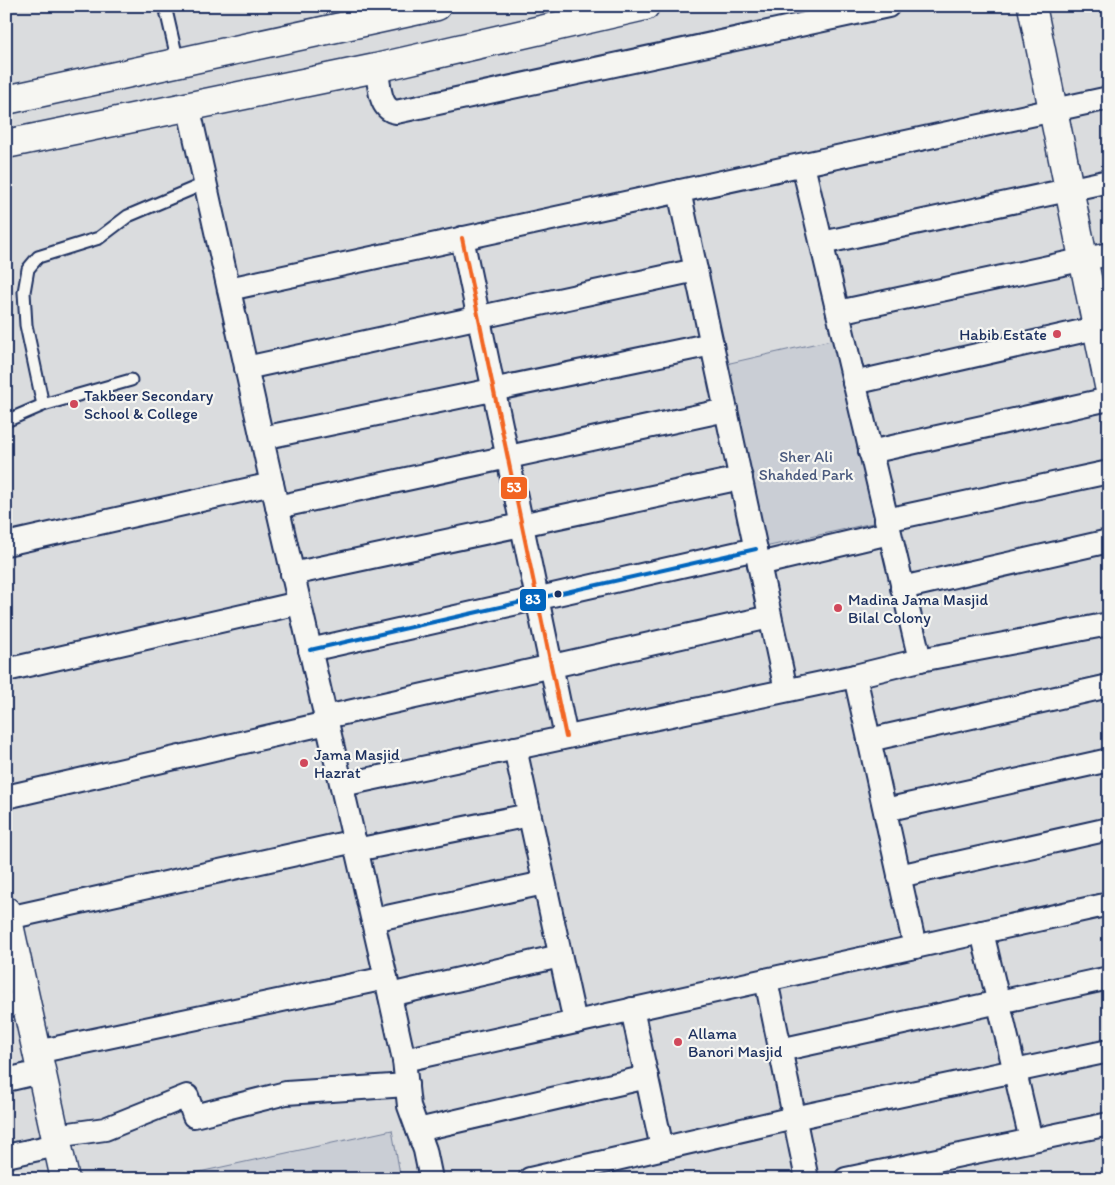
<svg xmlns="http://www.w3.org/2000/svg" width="1115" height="1185" font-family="Itim,sans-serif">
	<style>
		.built { fill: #dadcde }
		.green { fill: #caced5; stroke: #727e9a }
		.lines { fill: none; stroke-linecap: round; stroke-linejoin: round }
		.service-casing { stroke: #1b2f5e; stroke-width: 15 }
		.minor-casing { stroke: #1b2f5e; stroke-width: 26 }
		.tertiary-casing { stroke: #1b2f5e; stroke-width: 31 }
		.service { stroke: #f6f6f2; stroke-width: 11 }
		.minor { stroke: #f6f6f2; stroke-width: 22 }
		.tertiary { stroke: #f6f6f2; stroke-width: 28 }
		.bus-1-casing { stroke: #f6f6f2; stroke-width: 8 }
		.bus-2-casing { stroke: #f6f6f2; stroke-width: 8 }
		.bus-1 { stroke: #f26522; stroke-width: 4 }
		.bus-2 { stroke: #0065bd; stroke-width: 4 }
		.poi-dot { fill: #d1495b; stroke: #f6f6f2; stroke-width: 2 }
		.bus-dot { fill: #1b2f5e; stroke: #f6f6f2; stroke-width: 2 }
		.labels { text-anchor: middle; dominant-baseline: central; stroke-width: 4.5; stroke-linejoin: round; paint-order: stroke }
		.poi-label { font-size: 16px; fill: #1b2f5e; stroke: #f6f6f2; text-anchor: start }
		.park-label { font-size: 16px; fill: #47577c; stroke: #f6f6f2 }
		.line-badge { stroke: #f6f6f2; stroke-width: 2 }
		.badge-label { font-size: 14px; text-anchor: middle; font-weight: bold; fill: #fff }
	</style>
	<rect width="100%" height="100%" fill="#e9eae9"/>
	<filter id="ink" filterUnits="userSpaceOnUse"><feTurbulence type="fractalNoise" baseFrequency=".02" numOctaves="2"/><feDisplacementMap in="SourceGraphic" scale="10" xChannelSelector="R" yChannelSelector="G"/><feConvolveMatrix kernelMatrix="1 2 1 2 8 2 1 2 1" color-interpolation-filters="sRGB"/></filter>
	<g filter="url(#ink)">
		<!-- built -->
		<rect class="built" x="6" y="6" width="1103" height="1173"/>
		<!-- green -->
		<g class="green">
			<polygon points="844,337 886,520 756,549 717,366"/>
			<polygon points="392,1130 401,1179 167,1179"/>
		</g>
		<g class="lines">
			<defs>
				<g id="service">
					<polyline points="165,6 178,62"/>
					<polyline points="43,405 26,325 24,292 28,269 38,257 99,238 128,216 206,183"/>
					<polyline points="6,421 43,405 131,380"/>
				</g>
				<g id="minor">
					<path d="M376,68C380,83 378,109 396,112L888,6"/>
					<polyline points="188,105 272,484 386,978 404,1060 409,1106 425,1150 431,1179"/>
					<polyline points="803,165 920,660"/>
					<polyline points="679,191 786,690"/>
					<polyline points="462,238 566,737"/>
					<polyline points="822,243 1109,181"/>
					<polyline points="229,289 1109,98"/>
					<polyline points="838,312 1109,254"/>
					<polyline points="246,368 696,270"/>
					<polyline points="854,383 1109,325"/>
					<polyline points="262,438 712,344"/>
					<polyline points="870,452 1109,399"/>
					<polyline points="277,507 726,410"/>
					<polyline points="886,520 1109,472"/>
					<polyline points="6,544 272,484"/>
					<polyline points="759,564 889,533"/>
					<polyline points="292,574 741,478"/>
					<polyline points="902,588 1109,541"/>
					<polyline points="310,650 756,549"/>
					<polyline points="6,670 299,603"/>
					<polyline points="855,676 915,947"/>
					<polyline points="326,717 770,617"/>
					<polyline points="869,740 1109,686"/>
					<polyline points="515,748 575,1022"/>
					<polyline points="342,785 855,676 920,660 1109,624"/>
					<polyline points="6,797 327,723"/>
					<polyline points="885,810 1109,760"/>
					<polyline points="356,850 529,815"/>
					<polyline points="899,876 1109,829"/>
					<polyline points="8,918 355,841"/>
					<polyline points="373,920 544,883"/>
					<polyline points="982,932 1031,1140"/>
					<polyline points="766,980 807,1179"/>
					<polyline points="390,995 560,956"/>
					<polyline points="6,1006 26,1002"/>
					<polyline points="632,1009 662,1148"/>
					<polyline points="780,1050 1109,978"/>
					<polyline points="37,1052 386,978"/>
					<polyline points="404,1060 1109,904"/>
					<polyline points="6,1080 41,1072"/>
					<polyline points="418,1130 647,1077"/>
					<polyline points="55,1136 105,1129 187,1096 194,1116 286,1093 407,1085"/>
					<polyline points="6,1156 57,1145"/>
					<polyline points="530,1179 794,1118 1109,1051"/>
					<polyline points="846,1179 1109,1124"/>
				</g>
				<g id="tertiary">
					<polyline points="1032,6 1109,386"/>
					<polyline points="6,100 437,6"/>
					<polyline points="6,144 376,68 645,6"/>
					<polyline points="6,911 65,1179"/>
				</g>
			</defs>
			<!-- service casing -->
			<use href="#service" class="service-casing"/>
			<!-- minor casing -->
			<use href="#minor" class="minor-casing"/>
			<!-- tertiary casing -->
			<use href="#tertiary" class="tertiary-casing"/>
			<!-- service -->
			<use href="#service" class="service"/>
			<!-- minor -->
			<use href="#minor" class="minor"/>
			<!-- tertiary -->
			<use href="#tertiary" class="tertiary"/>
			<defs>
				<polyline id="bus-1" points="462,238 566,737"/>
				<polyline id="bus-2" points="310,650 756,549"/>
			</defs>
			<!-- bus-1 casing -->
			<use href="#bus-1" class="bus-1-casing"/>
			<!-- bus-2 casing -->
			<use href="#bus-2" class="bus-2-casing"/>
			<!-- bus-1 -->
			<use href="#bus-1" class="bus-1"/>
			<!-- bus-2 -->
			<use href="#bus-2" class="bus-2"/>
		</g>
	</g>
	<!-- markers -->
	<g class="poi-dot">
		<circle cx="1057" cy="334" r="5"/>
		<circle cx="74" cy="404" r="5"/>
		<circle cx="838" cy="608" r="5"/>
		<circle cx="304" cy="763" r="5"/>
		<circle cx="678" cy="1042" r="5"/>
	</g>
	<circle class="bus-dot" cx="558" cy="594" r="4.5"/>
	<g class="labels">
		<!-- poi labels -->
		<g class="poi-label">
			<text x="1047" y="334" text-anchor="end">Habib Estate</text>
			<text x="84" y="395">Takbeer Secondary<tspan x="84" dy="18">School &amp; College</tspan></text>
			<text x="848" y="599">Madina Jama Masjid<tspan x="848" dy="18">Bilal Colony</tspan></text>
			<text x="314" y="754">Jama Masjid<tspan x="314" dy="18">Hazrat</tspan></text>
			<text x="688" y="1033">Allama<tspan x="688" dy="18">Banori Masjid</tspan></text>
		</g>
		<!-- park labels -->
		<g class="park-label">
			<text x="806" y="456">Sher Ali<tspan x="806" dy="18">Shahded Park</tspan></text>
		</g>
	</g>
	<g class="line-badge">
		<rect x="500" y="476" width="28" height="24" rx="5" fill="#f26522"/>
		<rect x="519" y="588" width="28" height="24" rx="5" fill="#0065bd"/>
	</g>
	<g class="badge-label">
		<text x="514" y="492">53</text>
		<text x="533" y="604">83</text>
	</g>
	<!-- margin -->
	<rect width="1115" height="1185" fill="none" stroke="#f6f6f2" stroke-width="25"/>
	<rect x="12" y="12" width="1090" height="1160" fill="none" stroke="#1b2f5e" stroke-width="2" filter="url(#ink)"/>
</svg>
